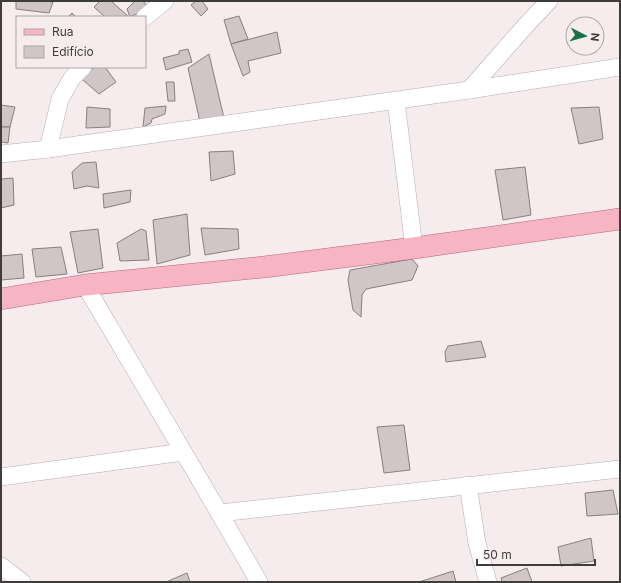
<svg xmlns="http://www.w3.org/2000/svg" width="621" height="583" font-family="Inter,sans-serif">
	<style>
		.building { fill: #d0c6c7; stroke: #887f80 }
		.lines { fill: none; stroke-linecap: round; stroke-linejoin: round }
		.minor-casing { stroke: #b7adaf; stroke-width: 18 }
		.major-casing { stroke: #b36a7a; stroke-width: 22 }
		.minor { stroke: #fff; stroke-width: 17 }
		.major { stroke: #f7b4c3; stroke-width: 21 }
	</style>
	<rect width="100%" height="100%" fill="#f6ebed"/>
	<!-- building -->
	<g class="building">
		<polygon points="16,1 44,1 53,2 49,13 16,9"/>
		<polygon points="100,1 111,1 129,17 105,17 94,7"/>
		<polygon points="135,1 143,1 149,8 130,17 127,9"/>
		<polygon points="196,1 202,1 208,9 201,16 191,5"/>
		<polygon points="72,13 76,17 68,17"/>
		<polygon points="239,16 248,39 231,44 224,20"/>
		<polygon points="277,32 281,53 248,61 250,72 243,76 231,44"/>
		<polygon points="188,49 192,62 166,70 163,58 179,54 179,51"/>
		<polygon points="209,54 224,118 200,122 188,68"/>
		<polygon points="96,67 105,67 116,82 99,94 76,74"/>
		<polygon points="166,82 174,82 175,101 168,101"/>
		<polygon points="1,105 15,107 10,127 1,127"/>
		<polygon points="166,106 165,114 152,119 151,123 143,127 145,108"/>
		<polygon points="87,107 110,109 110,127 86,128"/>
		<polygon points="599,107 603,139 579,144 571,108"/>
		<polygon points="1,127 10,127 8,143 1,142"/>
		<polygon points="233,151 235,174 211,181 209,152"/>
		<polygon points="96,162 99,188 87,186 74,189 72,172 82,163"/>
		<polygon points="525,167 531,215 503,220 495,170"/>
		<polygon points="13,178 14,205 1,208 1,179"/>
		<polygon points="131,190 130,202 104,208 103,194"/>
		<polygon points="187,214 190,255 157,264 153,220"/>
		<polygon points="201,228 238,229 239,249 205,255"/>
		<polygon points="98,229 103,268 78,273 70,232"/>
		<polygon points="141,229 146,231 149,260 120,261 117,243"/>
		<polygon points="61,247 67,274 36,277 32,249"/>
		<polygon points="22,254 24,278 1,280 1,256"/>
		<polygon points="412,259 418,266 412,280 366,289 362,295 361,317 353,310 348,280 350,270"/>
		<polygon points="481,341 486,357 446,362 445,352 448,346"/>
		<polygon points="404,425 410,470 384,473 377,427"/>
		<polygon points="613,490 618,514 587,516 585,493"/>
		<polygon points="591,538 594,561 561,566 558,547"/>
		<polygon points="527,568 532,582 502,582 501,578"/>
		<polygon points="453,571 456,582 419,582"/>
		<polygon points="187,573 190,582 166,582"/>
	</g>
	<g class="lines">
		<defs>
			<g id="minor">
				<polyline points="145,17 165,1"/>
				<polyline points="469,90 528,23 549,1"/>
				<polyline points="396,101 414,248"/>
				<polyline points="48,149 60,99 72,78 83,67"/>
				<polyline points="1,154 48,149 469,90 620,67"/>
				<path d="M85,285C143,384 202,482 259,582"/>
				<polyline points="1,477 183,452"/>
				<polyline points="468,485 477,543 488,582"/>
				<polyline points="220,513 620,469"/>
				<polyline points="1,566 22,582"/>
			</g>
			<polyline id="major" points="1,299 85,285 264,267 414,248 620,219"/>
		</defs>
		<!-- minor casing -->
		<use href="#minor" class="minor-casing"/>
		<!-- major casing -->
		<use href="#major" class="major-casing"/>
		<!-- minor -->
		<use href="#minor" class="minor"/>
		<!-- major -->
		<use href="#major" class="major"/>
	</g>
	<!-- border -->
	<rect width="621" height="583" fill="none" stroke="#403c3c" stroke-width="4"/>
	<!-- legend -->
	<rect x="16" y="16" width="130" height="52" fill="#f6ebed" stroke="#ada5a6"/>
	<rect x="24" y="29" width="20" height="6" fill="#f7b4c3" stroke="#ada5a6"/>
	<text x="52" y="36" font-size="12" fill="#403c3c">Rua</text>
	<rect x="24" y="46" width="20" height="12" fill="#d0c6c7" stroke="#ada5a6"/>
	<text x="52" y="56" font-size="12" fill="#403c3c">Edifício</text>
	<!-- north arrow -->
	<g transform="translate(585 36) rotate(96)"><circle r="19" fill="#f6ebed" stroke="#ada5a6"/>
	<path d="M0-3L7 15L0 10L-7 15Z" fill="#177145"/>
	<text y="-6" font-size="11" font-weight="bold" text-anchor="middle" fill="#403c3c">N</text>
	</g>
	<!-- scale -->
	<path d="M477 559v6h118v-6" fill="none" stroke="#403c3c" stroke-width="2"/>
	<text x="483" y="559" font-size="12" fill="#403c3c" stroke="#f6ebed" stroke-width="3" paint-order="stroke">50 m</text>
</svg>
